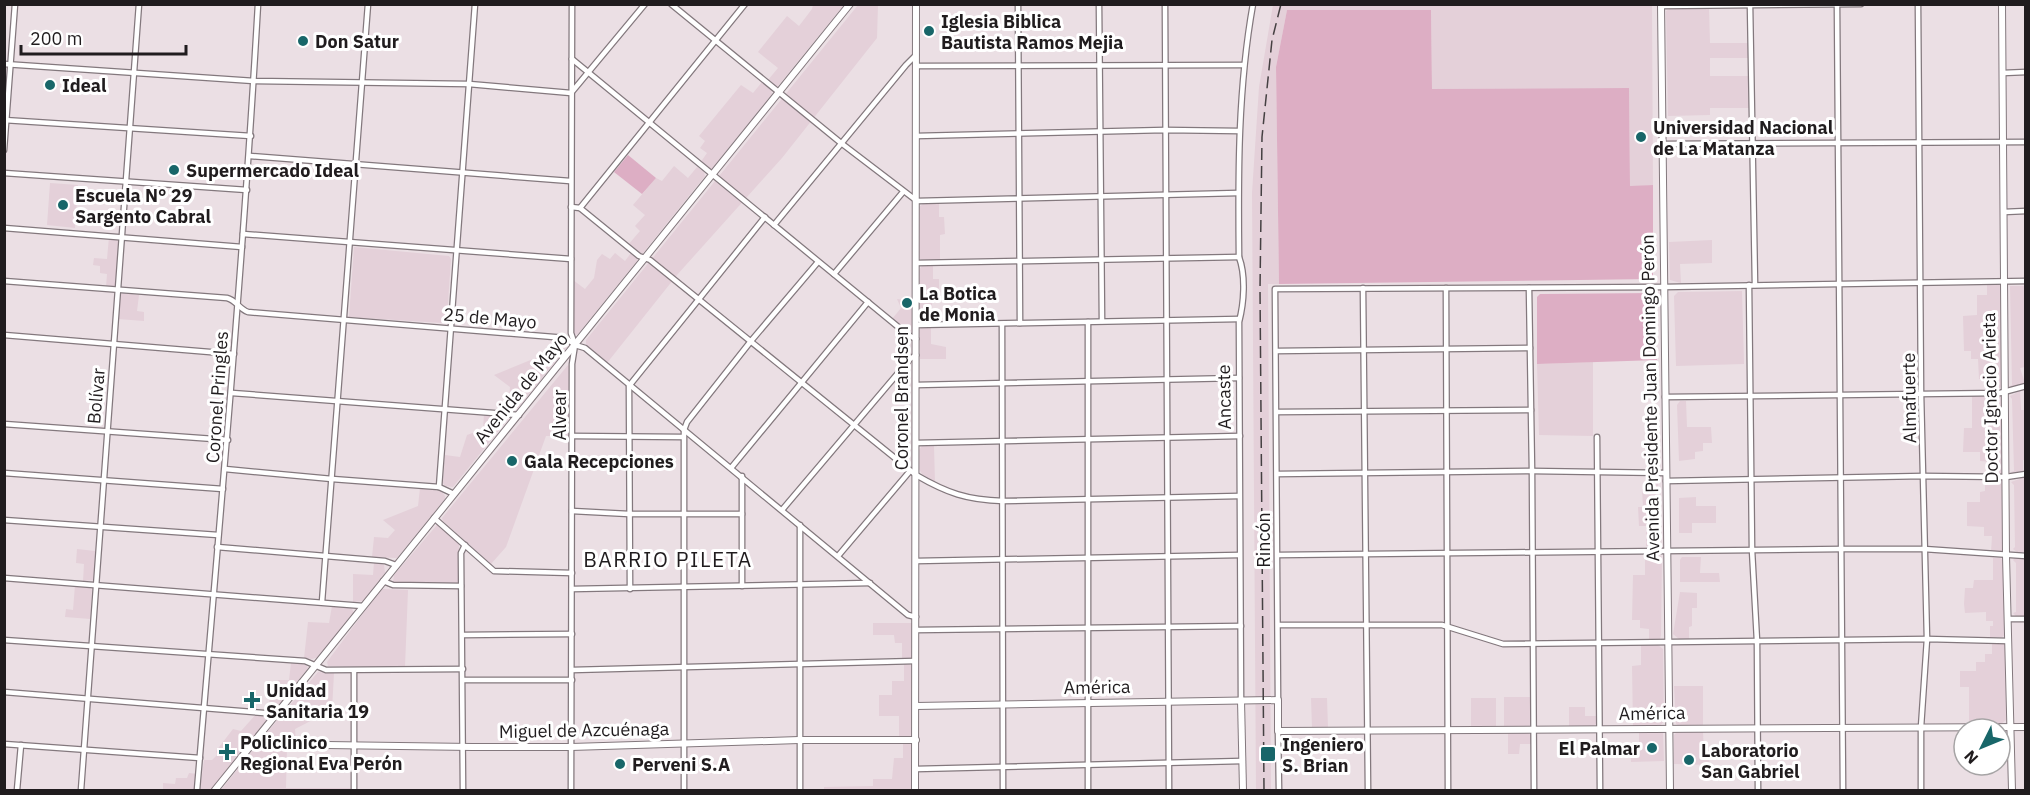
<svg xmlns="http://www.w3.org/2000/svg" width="2030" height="795" font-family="'IBM Plex Sans',sans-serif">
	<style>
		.built { fill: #e4d0d9 }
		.green { fill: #ddaec4 }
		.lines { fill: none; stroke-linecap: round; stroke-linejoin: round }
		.street-casing { stroke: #83787d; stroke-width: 7 }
		.secondary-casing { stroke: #83787d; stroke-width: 8 }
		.street { stroke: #fff; stroke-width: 4.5 }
		.secondary { stroke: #fff; stroke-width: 6 }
		.rail { stroke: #454042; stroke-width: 1.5; stroke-dasharray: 12 6; stroke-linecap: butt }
		.poi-dot { fill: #186669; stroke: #fff; stroke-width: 2 }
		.labels { text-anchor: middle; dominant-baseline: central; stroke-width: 6; stroke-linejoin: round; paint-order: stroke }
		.poi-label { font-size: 18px; font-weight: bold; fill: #201c1e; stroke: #fff; text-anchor: start }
		.street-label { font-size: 18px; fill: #201c1e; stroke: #fff }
		.quarter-label { font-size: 21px; letter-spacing: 1.5px; fill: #201c1e; stroke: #fff }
	</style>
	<rect width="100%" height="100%" fill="#ebdfe4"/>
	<!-- built -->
	<g class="built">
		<polygon points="813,5 844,5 778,86 775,86 768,80 778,68 758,52 787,16 799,26 812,9"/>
		<polygon points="858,5 878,5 877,38 782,158 677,275 607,363 586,346 586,340"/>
		<polygon points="1273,5 1652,5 1653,185 1630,187 1629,88 1432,89 1431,10 1287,10 1276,67 1279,284 1268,284 1271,790 1256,790 1252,193 1259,87"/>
		<polygon points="1709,8 1710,43 1748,43 1748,58 1710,58 1710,76 1748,76 1749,108 1710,108 1710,115 1668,116 1666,11 1670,9"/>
		<polygon points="762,82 771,89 772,94 710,171 700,163 707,153 700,148 705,141 699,136 741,85 753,93"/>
		<polygon points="674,166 688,178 697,167 704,172 705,176 643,253 638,253 628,245 640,231 635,226 645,215 633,205 656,178 662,181"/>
		<polygon points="50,183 78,185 75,228 47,225"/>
		<polygon points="923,204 939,204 939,217 944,217 945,234 940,235 940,261 923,261 919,258 919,207"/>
		<polygon points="109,237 117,238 119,242 115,286 113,287 106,287 107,274 100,273 100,266 93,265 94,258 107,259"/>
		<polygon points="1712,240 1712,263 1680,264 1681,283 1670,280 1669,242"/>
		<polygon points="354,247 449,256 451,259 447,318 442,323 349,317"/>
		<polygon points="615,253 625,261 631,253 637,258 637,261 578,334 575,335 573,333 573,280 585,289 594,278 597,260 602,254 610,259"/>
		<polygon points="922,266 933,266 933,279 939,279 939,303 932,303 933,323 922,323 919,319 919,270"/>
		<polygon points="1987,284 1999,284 2001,286 2002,386 2000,388 1995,388 1994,379 1979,379 1978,359 1971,359 1971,351 1964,351 1963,316 1977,315 1977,295 1987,295"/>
		<polygon points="2010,286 2025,286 2025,367 2020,368 2025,383 2013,388 2010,386 2012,385"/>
		<polygon points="1742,291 1744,364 1676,366 1674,296 1678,292"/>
		<polygon points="123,293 139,295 137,311 144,312 144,321 118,319 120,295"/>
		<polygon points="897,299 913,301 913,331 911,332 908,332 892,319 901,308"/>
		<polygon points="921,328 931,328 931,344 946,347 946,359 920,359 919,330"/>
		<polygon points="551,338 565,339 567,341 567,347 518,408 508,410 510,387 494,375 550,352"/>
		<polygon points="1593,362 1593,436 1539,435 1537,364"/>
		<polygon points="568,365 570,367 570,436 546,436 506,547 491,564 443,521 442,518"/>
		<polygon points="2020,391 2021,410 2026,410 2026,460 2023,460 2023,472 2013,474 2011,472 2014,471 2012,399 2010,396"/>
		<polygon points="1972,394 2003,395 2003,473 1994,474 1994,462 1980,461 1980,452 1963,452 1964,428 1972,428"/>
		<polygon points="1680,401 1686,401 1687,427 1711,427 1712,443 1703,443 1703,451 1695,452 1695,459 1679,461 1677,405"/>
		<polygon points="484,414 507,416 508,419 453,487 445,486 443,483 445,455 460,457 467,435 483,429"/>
		<polygon points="922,446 934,446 935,483 922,474 919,469 919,450"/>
		<polygon points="1649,477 1658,479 1660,543 1657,545 1646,546 1646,526 1639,526 1638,507 1643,507 1642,489 1649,489"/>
		<polygon points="1985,477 2000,478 2004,481 2004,550 2002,552 1991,552 1992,536 1984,536 1984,527 1967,526 1967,502 1980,502 1980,492 1985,491"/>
		<polygon points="2025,477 2025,552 2017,552 2013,549 2015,547 2014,485 2011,482"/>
		<polygon points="420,488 441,491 445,496 445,499 397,558 372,557 374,537 388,538 395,530 383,520 418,506"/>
		<polygon points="1696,497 1696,506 1716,506 1716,523 1692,523 1692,533 1679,533 1679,498"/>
		<polygon points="437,525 441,525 459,543 459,582 456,585 393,582 394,575"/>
		<polygon points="77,549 95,551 93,580 83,581 84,564 76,563"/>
		<polygon points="1645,554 1658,554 1662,557 1661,635 1660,640 1657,641 1649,640 1649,629 1640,628 1640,620 1632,620 1633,575 1645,575"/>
		<polygon points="1682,557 1701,557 1700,573 1719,573 1720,582 1680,582 1680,560"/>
		<polygon points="1993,558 2000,558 2005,562 2005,635 2002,637 1990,637 1990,626 1993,626 1993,621 1986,621 1986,612 1965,613 1964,604 1965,588 1973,588 1974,580 1993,580"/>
		<polygon points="2015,558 2025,558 2025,617 2016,616 2013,613 2016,612 2016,563 2013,560"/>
		<polygon points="374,562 384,565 385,573 363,601 353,602 353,574 373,575"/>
		<polygon points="75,585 87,586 92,590 90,619 65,617 66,609 73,610"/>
		<polygon points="383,589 408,590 405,667 328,666 327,662 379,592"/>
		<polygon points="1680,592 1697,593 1697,608 1692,608 1692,626 1689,627 1689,639 1679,639 1673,634"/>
		<polygon points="332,606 351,607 354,613 319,657 312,659 304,658 308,622 329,623"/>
		<polygon points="873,623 913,623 912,658 902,659 902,643 895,643 894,635 873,635"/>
		<polygon points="1992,642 2002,642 2005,645 2006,720 2001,724 1969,724 1969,687 1960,687 1960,671 1976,671 1976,662 1985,662 1985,654 1992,654"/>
		<polygon points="1641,645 1658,645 1663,649 1664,721 1660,726 1633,727 1632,666 1641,665"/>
		<polygon points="291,663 305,664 308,668 277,708 269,709 270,682 277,683 278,680 289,680"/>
		<polygon points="904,664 911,665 913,668 913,733 909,738 899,738 899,716 879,716 879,695 892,695 892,681 904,681"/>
		<polygon points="318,672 334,673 332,710 295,729 296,742 267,741 265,735"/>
		<polygon points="1674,686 1703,686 1703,726 1680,726 1676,724"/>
		<polygon points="1504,697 1531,697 1531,724 1529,727 1504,727"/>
		<polygon points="1311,698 1327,698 1328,728 1312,728"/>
		<rect x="1471" y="698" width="25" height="29"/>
		<polygon points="1569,707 1585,707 1585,716 1596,716 1596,724 1593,726 1569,726"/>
		<polygon points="257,713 268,715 269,718 211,790 200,790 204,760 212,760 217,755 216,751 233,729 241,731"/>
		<polygon points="1703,731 1704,757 1709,757 1710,765 1674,764 1674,735 1676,733"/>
		<polygon points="1639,732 1659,731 1663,733 1664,761 1631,762 1630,746 1639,745"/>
		<polygon points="1508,733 1528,733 1532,736 1532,744 1520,744 1519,754 1508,754"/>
		<polygon points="903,742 912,744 914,790 824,790 824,787 873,786 873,779 892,779 894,758 903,758"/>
		<polygon points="260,746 287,747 286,788 354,788 353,790 221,790 253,750"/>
		<polygon points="189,773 198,774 196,790 163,790 163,783 175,784 176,778 187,778"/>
	</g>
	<!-- green -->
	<g class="green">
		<polygon points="1287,10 1431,10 1432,89 1629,88 1630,186 1653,185 1653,279 1279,284 1276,67"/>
		<polygon points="628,155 656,178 642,194 614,172"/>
		<polygon points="1655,293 1657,360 1537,364 1537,297 1540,294"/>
	</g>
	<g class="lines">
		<defs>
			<g id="street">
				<polyline points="671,4 841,143 917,201 1238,193"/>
				<polyline points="1018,4 1020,323"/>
				<polyline points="1099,4 1102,321"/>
				<polyline points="1165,4 1169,790"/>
				<polyline points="1750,4 1755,285"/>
				<polyline points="1837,4 1843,790"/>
				<polyline points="1918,4 1921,393 1927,639 1921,727 1921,790"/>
				<polyline points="1661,6 1861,4"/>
				<polyline points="572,59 908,335 916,339"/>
				<polyline points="4,64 254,81 469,84 571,93 645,4"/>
				<polyline points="916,66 1244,65"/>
				<polyline points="2003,73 2026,72"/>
				<polyline points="4,120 251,136"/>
				<polyline points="916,136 1165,130 1239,131"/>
				<polyline points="1662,144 2026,142"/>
				<polyline points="4,150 15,4"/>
				<polyline points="250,156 570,181"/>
				<polyline points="4,173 247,190"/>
				<path d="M571,207L580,208L639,256L650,260L916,475C947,493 967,500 1003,501L1239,496"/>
				<polyline points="580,208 745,4"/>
				<polyline points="2004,212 2026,211"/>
				<polyline points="774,225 906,65 916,55"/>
				<polyline points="4,228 242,247"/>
				<polyline points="243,234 571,259"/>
				<polyline points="916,263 1239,257"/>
				<polyline points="834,274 903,192"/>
				<path d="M4,281L227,298C236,300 239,309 248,312L566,338L575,345L585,348L908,615L916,617"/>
				<polyline points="1749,285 1752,550 1757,641 1758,790"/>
				<polyline points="1363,288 1368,790"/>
				<polyline points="1446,288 1448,790"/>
				<polyline points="1529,288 1532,471 1534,790"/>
				<polyline points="1088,322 1088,790"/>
				<polyline points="1002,324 1003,790"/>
				<polyline points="916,325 1239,319"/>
				<polyline points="4,335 234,354"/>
				<polyline points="1276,351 1530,348"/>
				<polyline points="916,385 1239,378"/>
				<polyline points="232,393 519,415"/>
				<polyline points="1665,397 2000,393 2026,386"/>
				<polyline points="1277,412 1531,410"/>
				<polyline points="4,424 228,440"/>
				<polyline points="572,436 683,437"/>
				<polyline points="1597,437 1600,790"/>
				<polyline points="916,443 1240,436"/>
				<polyline points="731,468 868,302"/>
				<polyline points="225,469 332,479 439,487 454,494"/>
				<polyline points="4,473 223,489"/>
				<polyline points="1277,474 1532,471 1666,473"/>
				<polyline points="742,476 742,586"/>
				<polyline points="1666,481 1924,476 2006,477 2026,474"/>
				<polyline points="439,487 475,4"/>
				<polyline points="782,510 910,359 916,355"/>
				<polyline points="572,511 629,514 742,514"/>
				<polyline points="434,518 494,571 572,573"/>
				<polyline points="4,520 218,535"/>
				<polyline points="217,547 385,561 396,565"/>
				<polyline points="1278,555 1842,549 1924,549 2026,556"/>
				<polyline points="838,556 910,471"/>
				<polyline points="916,561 1239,555"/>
				<polyline points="4,578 363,606"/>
				<polyline points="383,581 393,585 461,586"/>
				<polyline points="572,589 870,583"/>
				<polyline points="630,589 629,386 765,217"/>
				<polyline points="322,602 368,4"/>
				<polyline points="2008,619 2026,619"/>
				<polyline points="1279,625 1442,625 1503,644 1927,639 2008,641"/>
				<polyline points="916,630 1241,626"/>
				<polyline points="463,635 572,634"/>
				<polyline points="4,640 305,661 326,670 463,669"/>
				<polyline points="572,670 915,661"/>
				<polyline points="354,671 354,790"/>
				<polyline points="463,680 572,680"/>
				<polyline points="4,692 277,714"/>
				<path d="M1241,700L1239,322C1244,303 1246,276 1239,257C1238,172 1238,88 1253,4"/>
				<polyline points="1278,700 1275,289 1664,287 2026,281"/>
				<polyline points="1278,731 1279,790"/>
				<polyline points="4,744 200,758"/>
				<polyline points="916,769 1242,761"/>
				<polyline points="17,790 21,745"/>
				<polyline points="81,790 139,4"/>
				<path d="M197,790C219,529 243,267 258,4"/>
				<polyline points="463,790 461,553 465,545"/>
				<polyline points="571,790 572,364 575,345 571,333 572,4"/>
				<polyline points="684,790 684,430 687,422 751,341 818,262"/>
				<polyline points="800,790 800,525"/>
			</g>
			<g id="secondary">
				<polyline points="1661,4 1670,790"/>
				<polyline points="2002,4 2006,556 2012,790"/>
				<polyline points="1241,700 1243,790"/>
				<polyline points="916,706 1278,700 1278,731 2026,727"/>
				<polyline points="253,744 472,747 571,747 799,740 916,740"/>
				<polyline points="215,790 850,4"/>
				<polyline points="915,790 916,4"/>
			</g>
		</defs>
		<!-- street casing -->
		<use href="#street" class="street-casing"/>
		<!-- secondary casing -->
		<use href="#secondary" class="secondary-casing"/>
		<!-- street -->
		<use href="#street" class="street"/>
		<!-- secondary -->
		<use href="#secondary" class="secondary"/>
		<!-- rail -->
		<polyline class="rail" points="1264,790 1260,289 1262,137 1272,40 1281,4"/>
	</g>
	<!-- markers -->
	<g class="poi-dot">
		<circle cx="929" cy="31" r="6"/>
		<circle cx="303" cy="41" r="6"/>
		<circle cx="50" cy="85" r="6"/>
		<circle cx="1641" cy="137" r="6"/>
		<circle cx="174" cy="170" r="6"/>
		<circle cx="63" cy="205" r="6"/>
		<circle cx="907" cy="303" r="6"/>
		<circle cx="512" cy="461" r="6"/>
		<path d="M249 691h6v6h6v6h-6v6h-6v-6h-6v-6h6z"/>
		<circle cx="1652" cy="748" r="6"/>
		<path d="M224 743h6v6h6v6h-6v6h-6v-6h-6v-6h6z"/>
		<rect x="1260" y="746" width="16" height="16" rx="3"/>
		<circle cx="1689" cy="760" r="6"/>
		<circle cx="620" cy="764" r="6"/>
	</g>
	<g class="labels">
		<!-- poi labels -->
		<g class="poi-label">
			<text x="941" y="21">Iglesia Biblica<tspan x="941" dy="21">Bautista Ramos Mejia</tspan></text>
			<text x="315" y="41">Don Satur</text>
			<text x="62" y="85">Ideal</text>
			<text x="1653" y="127">Universidad Nacional<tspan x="1653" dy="21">de La Matanza</tspan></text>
			<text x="186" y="170">Supermercado Ideal</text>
			<text x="75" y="195">Escuela N° 29<tspan x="75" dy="21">Sargento Cabral</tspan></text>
			<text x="919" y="293">La Botica<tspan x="919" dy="21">de Monia</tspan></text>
			<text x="524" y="461">Gala Recepciones</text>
			<text x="266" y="690">Unidad<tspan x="266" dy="21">Sanitaria 19</tspan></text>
			<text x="240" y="742">Policlinico<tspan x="240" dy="21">Regional Eva Perón</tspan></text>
			<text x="1282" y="744">Ingeniero<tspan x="1282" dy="21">S. Brian</tspan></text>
			<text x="1640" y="748" text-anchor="end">El Palmar</text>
			<text x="1701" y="750">Laboratorio<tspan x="1701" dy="21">San Gabriel</tspan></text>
			<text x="632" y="764">Perveni S.A</text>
		</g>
		<!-- street labels -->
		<g class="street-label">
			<text transform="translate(490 318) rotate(5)">25 de Mayo</text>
			<text transform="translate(521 388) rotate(-51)">Avenida de Mayo</text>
			<text transform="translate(96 396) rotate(-85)">Bolívar</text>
			<text transform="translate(217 397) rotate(-86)">Coronel Pringles</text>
			<text transform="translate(1224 397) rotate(-91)">Ancaste</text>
			<text transform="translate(901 398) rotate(-90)">Coronel Brandsen</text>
			<text transform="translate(1650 398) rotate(-91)">Avenida Presidente Juan Domingo Perón</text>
			<text transform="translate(1909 398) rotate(-91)">Almafuerte</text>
			<text transform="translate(1990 398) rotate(-91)">Doctor Ignacio Arieta</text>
			<text transform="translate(559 415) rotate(-90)">Alvear</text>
			<text transform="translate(1263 540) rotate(-90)">Rincón</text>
			<text transform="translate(1097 687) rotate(-1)">América</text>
			<text transform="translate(1652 713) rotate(-1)">América</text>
			<text transform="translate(584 730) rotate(-1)">Miguel de Azcuénaga</text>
		</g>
		<!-- quarter labels -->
		<g class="quarter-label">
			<text x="668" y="559">BARRIO PILETA</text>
		</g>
	</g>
	<!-- border -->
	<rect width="2030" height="795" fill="none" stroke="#201c1e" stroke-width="12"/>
	<!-- north arrow -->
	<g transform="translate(1982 747) rotate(227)"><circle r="28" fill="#ffffff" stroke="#a6a4a5" stroke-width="1.5"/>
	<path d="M0-4.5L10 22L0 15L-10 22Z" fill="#186669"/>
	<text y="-9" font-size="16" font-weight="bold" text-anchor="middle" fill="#201c1e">N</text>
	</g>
	<!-- scale -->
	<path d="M21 45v9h165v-9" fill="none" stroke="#201c1e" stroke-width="3"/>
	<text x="30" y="45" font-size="18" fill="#201c1e" stroke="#ffffff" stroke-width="4.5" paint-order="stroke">200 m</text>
</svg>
